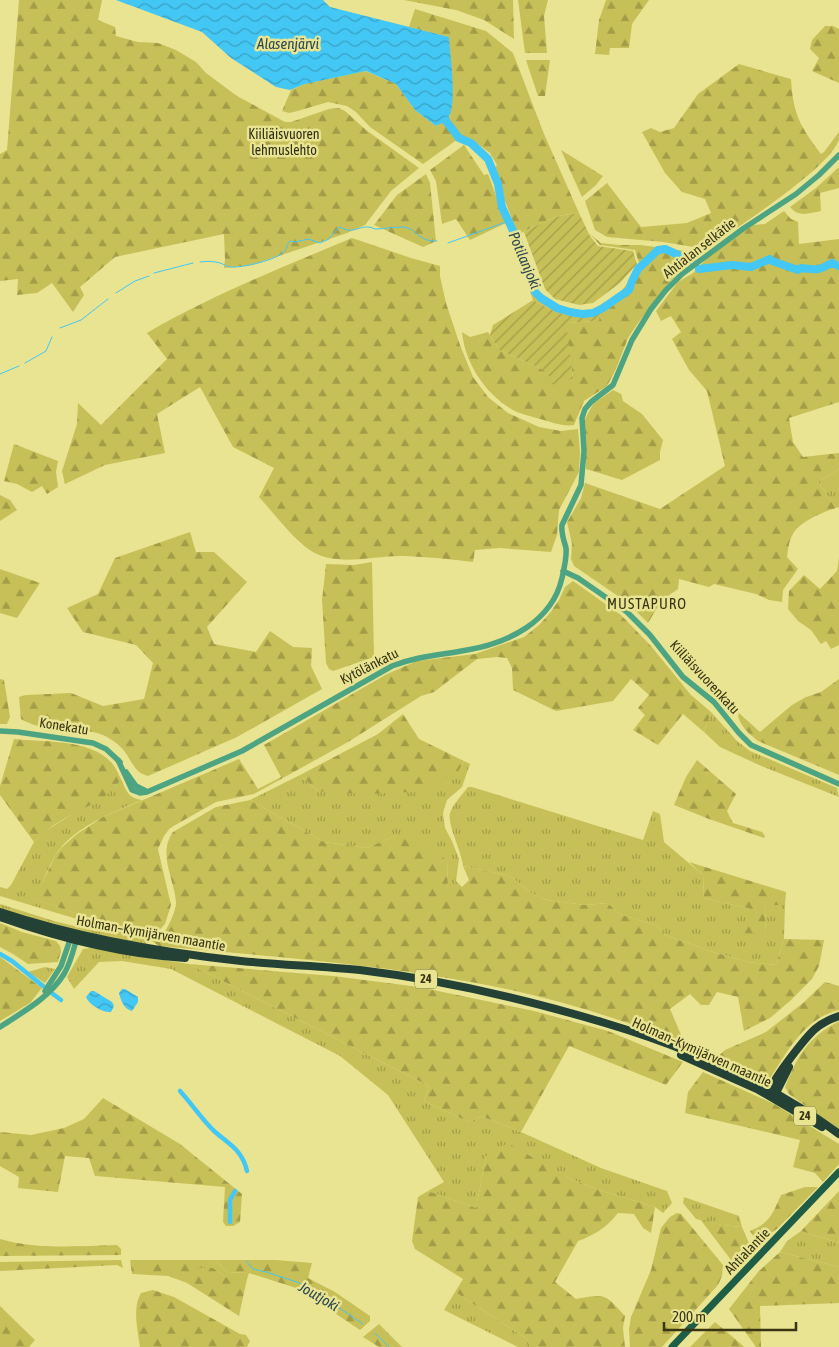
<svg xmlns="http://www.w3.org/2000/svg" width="839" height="1347" font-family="'Asap Condensed',sans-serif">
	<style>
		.grass { fill: url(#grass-tufts) }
		.forest { fill: url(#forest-firs) }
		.garden { fill: url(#garden-furrows) }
		.water { fill: url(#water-waves) }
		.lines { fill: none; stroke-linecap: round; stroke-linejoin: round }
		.stream { stroke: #43c7f4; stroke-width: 1 }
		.canal { stroke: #43c7f4; stroke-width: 4.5 }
		.river { stroke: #43c7f4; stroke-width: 8 }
		.minor { stroke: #4da482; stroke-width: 5.5 }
		.major { stroke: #1e5e47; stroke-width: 7 }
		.highway { stroke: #234235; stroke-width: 8 }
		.labels { text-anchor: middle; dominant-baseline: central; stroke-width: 5; stroke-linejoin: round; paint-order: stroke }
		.shield { fill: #e9e492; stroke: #6d6a39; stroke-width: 1 }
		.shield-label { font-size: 12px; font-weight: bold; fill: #383513 }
		.park-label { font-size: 14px; fill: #302e17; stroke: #e9e492 }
		.street-label { font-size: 14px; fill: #383513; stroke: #e9e492 }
		.water-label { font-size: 15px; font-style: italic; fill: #2b4752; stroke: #e9e492 }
		.neighbourhood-label { font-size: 15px; letter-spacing: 1px; fill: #383513; stroke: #e9e492 }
	</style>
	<defs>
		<pattern id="grass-tufts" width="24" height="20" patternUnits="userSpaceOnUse" patternTransform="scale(1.25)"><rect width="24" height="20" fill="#c7c058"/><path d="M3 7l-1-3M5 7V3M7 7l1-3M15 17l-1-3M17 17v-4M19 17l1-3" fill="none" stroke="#a39d48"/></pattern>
		<pattern id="forest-firs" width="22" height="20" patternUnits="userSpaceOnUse" patternTransform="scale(1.25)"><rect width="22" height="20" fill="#c7c058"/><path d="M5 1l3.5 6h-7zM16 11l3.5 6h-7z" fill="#a39d48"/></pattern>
		<pattern id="garden-furrows" width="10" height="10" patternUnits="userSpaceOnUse" patternTransform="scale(1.25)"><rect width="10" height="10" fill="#c7c058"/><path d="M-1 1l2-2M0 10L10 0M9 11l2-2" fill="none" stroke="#a39d48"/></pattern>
		<pattern id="water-waves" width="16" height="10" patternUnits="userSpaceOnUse" patternTransform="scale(1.25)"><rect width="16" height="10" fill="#43c7f4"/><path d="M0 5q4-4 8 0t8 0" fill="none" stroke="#39a2c4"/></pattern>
	</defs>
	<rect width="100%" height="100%" fill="#e9e492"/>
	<!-- grass -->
	<g class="grass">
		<polygon points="839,469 839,507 836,508 818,482"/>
		<polygon points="711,712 737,741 750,751 837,788 839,797 759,765 720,747 704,732"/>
		<polygon points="464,761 470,764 462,787 447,800 443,813 445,828 452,841 459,859 456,881 462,887 448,888 447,861 395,836 367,848 324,842 250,800 300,775 318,791 458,772"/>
		<path d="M121,779C126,790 128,798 142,800C114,812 71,828 55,856C47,870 42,885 36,899L150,940L146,944L59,927L0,909V904L54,921L99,932L77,919L0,896V887L7,889L11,885L34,842L44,832L116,786Z"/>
		<path d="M468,787H472L643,840L653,811L660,814L664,842L703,875L704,898L751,909V924L766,934L765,904L785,905L784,939L776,965L748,962L710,951L665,935L658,926L619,914L608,903L585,905L547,900L533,894L510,876L463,866C462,852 447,824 450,813C453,804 462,795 468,787Z"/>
		<polygon points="90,948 189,964 429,1086 424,1101 469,1122 481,1116 521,1132 601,1168 667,1191 672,1203 663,1213 655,1207 599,1190 566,1177 486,1156 476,1208 428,1191 444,1182 388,1095 340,1056 171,969 122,961 99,962 74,989 67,977 83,949"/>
		<polygon points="45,967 55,969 45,983 28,972"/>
		<polygon points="684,1197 739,1216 742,1227 722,1225 696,1219 683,1203"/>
		<polygon points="801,1231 839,1243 839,1267 780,1252 787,1241"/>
		<polygon points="187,1260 215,1260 227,1272 249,1273 247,1279 229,1279 213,1268 187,1268"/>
		<polygon points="455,1292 527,1339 530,1347 518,1347 444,1310"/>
	</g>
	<!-- forest -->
	<g class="forest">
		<polygon points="19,0 102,0 98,20 115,27 116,36 138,42 158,43 176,50 196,62 206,73 237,96 285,122 291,122 329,109 339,108 345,111 366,130 419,168 391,191 365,225 347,233 252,265 224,268 225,260 224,234 115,257 80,287 84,295 73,312 52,283 37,293 17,295 18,279 0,281 0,154 7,150"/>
		<polygon points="404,0 513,0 514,39 484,20 456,10"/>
		<polygon points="518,0 548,0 544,16 547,53 525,53"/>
		<polygon points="606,0 649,0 632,24 629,48 610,48 609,55 595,54 599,20"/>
		<path d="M415,9L486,31L513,53L544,134L579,213C556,214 538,224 518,235L493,169L497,165L490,153L471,139L461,136L447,120L450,116L449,37L409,27Z"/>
		<polygon points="825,26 833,26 839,29 839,83 812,71 819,58 810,49 812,40"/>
		<polygon points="526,60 550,60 545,96 538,96"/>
		<path d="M739,64L791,79C793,114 800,126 821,154L824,152L839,132C839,134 839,137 839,139C833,166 732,231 706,249L663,242L607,237L595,230L585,201L607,183L641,227L687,223L711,213L705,199L682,192L665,173L642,132L651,128L660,132L674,128L698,94Z"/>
		<polygon points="365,71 396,84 415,110 436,126 445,121 458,139 423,164 370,127 356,112 347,106 328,102 294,112 289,113 282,111 291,90 305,84"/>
		<path d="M464,145L484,175L488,174L506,223L510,222L535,292L552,306L585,314L620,293L640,266L635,250L600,245L589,233L601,243L619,245H640L693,252L695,259L671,280L638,323L628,338L616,369L607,386L584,401L574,425C562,427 552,422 540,419C531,416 519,414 511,409C484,392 465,363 462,332L470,337L488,332L499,350L546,371L573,378L565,323L599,321L558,313L533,300L506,223L470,240L456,219L442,224L436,181L430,170Z"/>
		<polygon points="561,150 603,176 596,185 582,197"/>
		<path d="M839,167V188L820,193L821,211C809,213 799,218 790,207L816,188Z"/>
		<polygon points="426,174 430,183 436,241 423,247 374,225 397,195"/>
		<path d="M784,211L791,219L798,222L799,244L839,239V402L789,418L793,442L803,457L839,453V469L818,482L836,508C823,512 799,522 793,534C789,540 788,550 787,557L798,569L783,590L782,602L769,600L756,594L714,584L709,587L679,579L678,589L662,600L648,623L628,603L574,566L571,559L572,544L567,522L581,498L585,483L660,509L725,466L707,391L689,370L672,339L681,332L671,316L661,321L656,311L678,282L693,273L713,252L753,225L765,224Z"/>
		<path d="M352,238L411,258L440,266V276L446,303L460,345L473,377L488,397L508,413L539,427L561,431L578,429L580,452L579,472L559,510L557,535L551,552L500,548L475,550L473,562C451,559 427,557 404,556C377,555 343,566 317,554C297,545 275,514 259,497L274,468L233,447L200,387L157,414L165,453L105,465L65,484L62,471L77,424L78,403L101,425L167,359L147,333C212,295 283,267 352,238Z"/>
		<polygon points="613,390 621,394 623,401 642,414 663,440 660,452 660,460 622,480 586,469 584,421 593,404"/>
		<polygon points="14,444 58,461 56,472 58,487 47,494 42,486 32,492 17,484 4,481"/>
		<polygon points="0,495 10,500 17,510 0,521"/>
		<path d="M190,532L196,552H214L247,582L207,627L214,644L256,652L270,631L293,647L312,648L311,666L322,689L237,737L148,776C135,773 132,762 125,752C120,745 109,737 100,734C74,725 45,734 21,719L19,697L26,695L71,693L103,706L144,699L153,663L136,645L83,632L67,608L98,594L115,558Z"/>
		<polygon points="839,558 839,645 831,649 826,641 821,644 811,630 798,621 788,609 789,591 804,575 820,589 837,571"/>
		<polygon points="372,562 374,657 333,671 329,669 326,663 322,600 326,564 354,565"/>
		<polygon points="0,569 40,583 17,618 0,613"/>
		<polygon points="573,581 621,615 651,646 691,695 711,712 704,732 683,714 658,745 633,730 645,715 638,708 649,695 631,679 613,701 556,711 513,690 512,668 507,658 497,657 477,659 434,692 421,696 348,742 254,794 216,802 170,828 164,836 158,849 171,905 165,924 150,940 35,899 55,856 61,848 77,834 103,817 239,759 258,789 281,777 264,745 387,674 417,661 475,654 524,637 539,625 550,613 559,600 565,587"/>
		<polygon points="0,679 4,680 10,717 7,724 0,724"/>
		<path d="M839,679V775L758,741C749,734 741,727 738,716L739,713L760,732L792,705L806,697L821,692Z"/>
		<polygon points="403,714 419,739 464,761 458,772 412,792 365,794 318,791 300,775 378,734"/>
		<path d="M14,739C43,742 90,739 111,762C115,766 118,773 121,779C109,800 79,809 59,822C50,827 42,834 34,842L0,795V786Z"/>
		<polygon points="697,760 736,794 727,811 733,823 762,832 765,836 764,838 709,819 674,805 686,777"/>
		<path d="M250,800L324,842L367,848L395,836L433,848L447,861L448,887H462L469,880L463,866L510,876L533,894L547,900L585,905L608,903L619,914L658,926L665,935L710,951L748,962L776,965L784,939L824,940L819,966L812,979L790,1001L770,1018L744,1031L738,997L717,992L709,1005H701L690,994L670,1009L685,1044C616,1017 544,995 471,982C368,963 264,956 159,946L152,941C155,939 159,937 162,935C167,930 176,911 176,903C175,880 157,854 173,832L216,807Z"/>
		<polygon points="689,862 786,892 785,905 765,905 766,934 739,933 739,925 751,924 751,909 704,898 703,875"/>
		<polygon points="0,923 22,932 56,941 60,946 61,951 58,962 28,964 13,954 0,947"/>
		<polygon points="0,957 42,988 30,1003 0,1021"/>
		<polygon points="189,964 333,976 419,987 534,1011 608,1031 683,1062 666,1085 569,1046 521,1132 481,1116 469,1122 424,1101 429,1086"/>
		<path d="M825,982L839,986V1010C803,1019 788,1051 769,1080L763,1081L713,1061L725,1050L766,1032L803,1003Z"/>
		<path d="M839,1021V1130L789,1094L785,1087C798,1054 808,1038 839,1021Z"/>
		<polygon points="703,1072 774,1104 839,1144 839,1164 823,1182 815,1173 793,1167 800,1140 685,1113 688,1092"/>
		<polygon points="103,1098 180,1144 242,1194 240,1222 233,1226 226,1226 223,1222 225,1187 95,1176 89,1158 65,1156 58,1192 18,1188 19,1177 0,1166 0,1132 31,1135 64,1128 84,1119"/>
		<path d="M508,1143L566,1177L599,1190L655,1207L651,1233L643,1228L634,1214L618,1213C607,1227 595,1235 578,1241L555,1282L576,1299C606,1294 604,1293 625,1316L623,1328L625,1347H530L527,1339L455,1292L463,1279L415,1249L412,1241L418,1197L428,1191L476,1208L486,1156Z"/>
		<path d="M805,1187H818L778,1228L758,1243L750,1231C770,1223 773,1213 781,1195Z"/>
		<polygon points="839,1191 839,1243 801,1231"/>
		<polygon points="677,1213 681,1214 723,1265 722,1276 718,1285 662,1347 630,1347 629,1329 631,1317 651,1270 661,1228 670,1217"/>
		<polygon points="700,1219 722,1225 742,1227 751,1248 742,1261 731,1260"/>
		<path d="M0,1239C38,1250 78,1246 117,1245L121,1249V1255L0,1256Z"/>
		<polygon points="780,1252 839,1267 839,1303 760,1306 761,1347 756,1347 729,1309 758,1272"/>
		<polygon points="121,1260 123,1268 117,1265 0,1271 0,1262"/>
		<polygon points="130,1260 187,1260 188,1268 213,1268 229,1279 247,1279 239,1316 187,1283 168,1276 132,1274"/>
		<polygon points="215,1260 276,1260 312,1263 308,1278 335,1292 370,1316 370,1321 360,1330 299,1289 249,1273 227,1272"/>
		<path d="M153,1290L174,1297L240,1334L246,1335L250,1341L247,1347H140C138,1330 132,1308 141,1293Z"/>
		<polygon points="0,1306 35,1340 29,1347 0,1347"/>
		<polygon points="715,1322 741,1344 744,1347 690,1347"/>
		<polygon points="379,1324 402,1347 379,1347 363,1337"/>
	</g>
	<!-- garden -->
	<g class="garden">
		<path d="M579,213L590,236L598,246L633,251L637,264L620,283L593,303L579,305L555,299L545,289L524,232C542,222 558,214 579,213Z"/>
		<path d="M533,300C561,315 567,319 600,314L599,321L566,323L573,378L555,387L546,371L499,350L490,335L493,325Z"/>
	</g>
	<!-- water -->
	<g class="water">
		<path d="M116,0H323L330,7L449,37C450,56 457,100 449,117C447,122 441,123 436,126L415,110L396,84L366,71L305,84L290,90L276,87L231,58L202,32Z"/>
		<path d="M122,989H125L138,997V1002L132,1011C124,1009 121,1001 119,993Z"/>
		<path d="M91,991H94L112,1002L114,1006L111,1012C103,1013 89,1005 86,997Z"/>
	</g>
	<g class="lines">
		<!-- stream -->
		<g class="stream">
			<polyline points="448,243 509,221"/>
			<path d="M200,262C207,261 213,261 220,263C224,264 227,267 231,267C242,268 277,260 285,251C287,248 287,244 290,241L296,242L308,239L320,243L329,239L339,227C342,228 344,229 347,230C356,232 364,223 375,229C384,229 393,227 403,227C418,228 417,242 437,241"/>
			<polyline points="154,273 193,263"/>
			<polyline points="116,293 135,281 149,276"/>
			<polyline points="60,328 81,320 108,299"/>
			<polyline points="25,363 46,351 52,337"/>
			<polyline points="0,374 19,366"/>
			<polyline points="246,1261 253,1269 266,1272 306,1285 363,1324"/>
			<polyline points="375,1333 389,1347"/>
		</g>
		<!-- canal -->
		<g class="canal">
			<polyline points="0,954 12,961 43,986"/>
			<polyline points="53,994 61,1000"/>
			<path d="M180,1091C191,1103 201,1118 213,1130C228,1144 242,1149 247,1171"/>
			<polyline points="230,1222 230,1200 235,1191"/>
		</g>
		<!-- river -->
		<g class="river">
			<polyline points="446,121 459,138 471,143 488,159 498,184 502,207 521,248 535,292 541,298 557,308 570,312 582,314 593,313 603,308 629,290 632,281 638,269 658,250 665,249 692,261"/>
			<path d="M699,269L732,265L751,267L770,259L772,261L798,270L801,268C817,270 817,271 832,263L839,266"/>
		</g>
		<!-- minor -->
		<g class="minor">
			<polyline points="563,571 578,578 627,612 650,635 683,677 714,702 739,733 751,745 839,784"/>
			<polyline points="0,731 18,732 93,743 106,749 120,762"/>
			<path d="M118,760L132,790L140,793L147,792L242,751L392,666C417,656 441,655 467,650C508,643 552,622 562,578C564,569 567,557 566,548C564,540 561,534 562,525L581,485L584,451L582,418L585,409L591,402L613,385L632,340L651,309L666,290L682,274L744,228L796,194L819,175L839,155"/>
			<polyline points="126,772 136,786 146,791"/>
			<polyline points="45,991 61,966 71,937"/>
			<path d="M0,1027C23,1012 50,997 64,974C70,964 73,952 76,941V937"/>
		</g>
		<!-- major -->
		<polyline class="major" points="672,1347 839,1172"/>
		<!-- highway -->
		<g class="highway">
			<path d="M0,912C78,938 159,952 241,961C281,965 321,966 360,970C444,980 525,999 605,1023C689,1048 769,1082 839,1134"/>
			<path d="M0,917C59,938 122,954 185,958"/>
			<polyline points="681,1055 757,1089 822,1127"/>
			<path d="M770,1092C770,1082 806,1037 815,1029C822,1023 830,1019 839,1016"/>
			<polyline points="775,1095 789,1067"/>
		</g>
	</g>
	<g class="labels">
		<!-- shield labels -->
		<g class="shield">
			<rect x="415" y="969.5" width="22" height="19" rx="4"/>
			<rect x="794" y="1106.5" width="22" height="19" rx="4"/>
		</g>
		<g class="shield-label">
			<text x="426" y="979">24</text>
			<text x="805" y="1116">24</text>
		</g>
		<!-- park labels -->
		<g class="park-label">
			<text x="284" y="134">Kiiliäisvuoren<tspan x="284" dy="16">lehmuslehto</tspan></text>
		</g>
		<!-- street labels -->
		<g class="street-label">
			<text transform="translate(699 248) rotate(-38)">Ahtialan selkätie</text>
			<text transform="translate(369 666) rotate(-27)">Kytölänkatu</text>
			<text transform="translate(705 677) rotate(47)">Kiiliäisvuorenkatu</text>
			<text transform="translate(64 726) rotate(9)">Konekatu</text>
			<text transform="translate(151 933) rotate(10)">Holman–Kymijärven maantie</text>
			<text transform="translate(702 1052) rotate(24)">Holman–Kymijärven maantie</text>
			<text transform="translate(747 1251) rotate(-46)">Ahtialantie</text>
		</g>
		<!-- water labels -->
		<g class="water-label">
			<text x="288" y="43">Alasenjärvi</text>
			<text transform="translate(525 260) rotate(67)">Potilanjoki</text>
			<text transform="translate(319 1296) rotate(30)">Joutjoki</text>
		</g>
		<!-- neighbourhood labels -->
		<g class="neighbourhood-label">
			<text x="647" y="603">MUSTAPURO</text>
		</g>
	</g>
	<!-- scale -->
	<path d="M664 1322v8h132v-8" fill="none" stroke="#383513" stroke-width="2.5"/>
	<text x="672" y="1322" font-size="15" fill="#383513" stroke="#e9e492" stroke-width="4" paint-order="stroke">200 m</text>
</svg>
